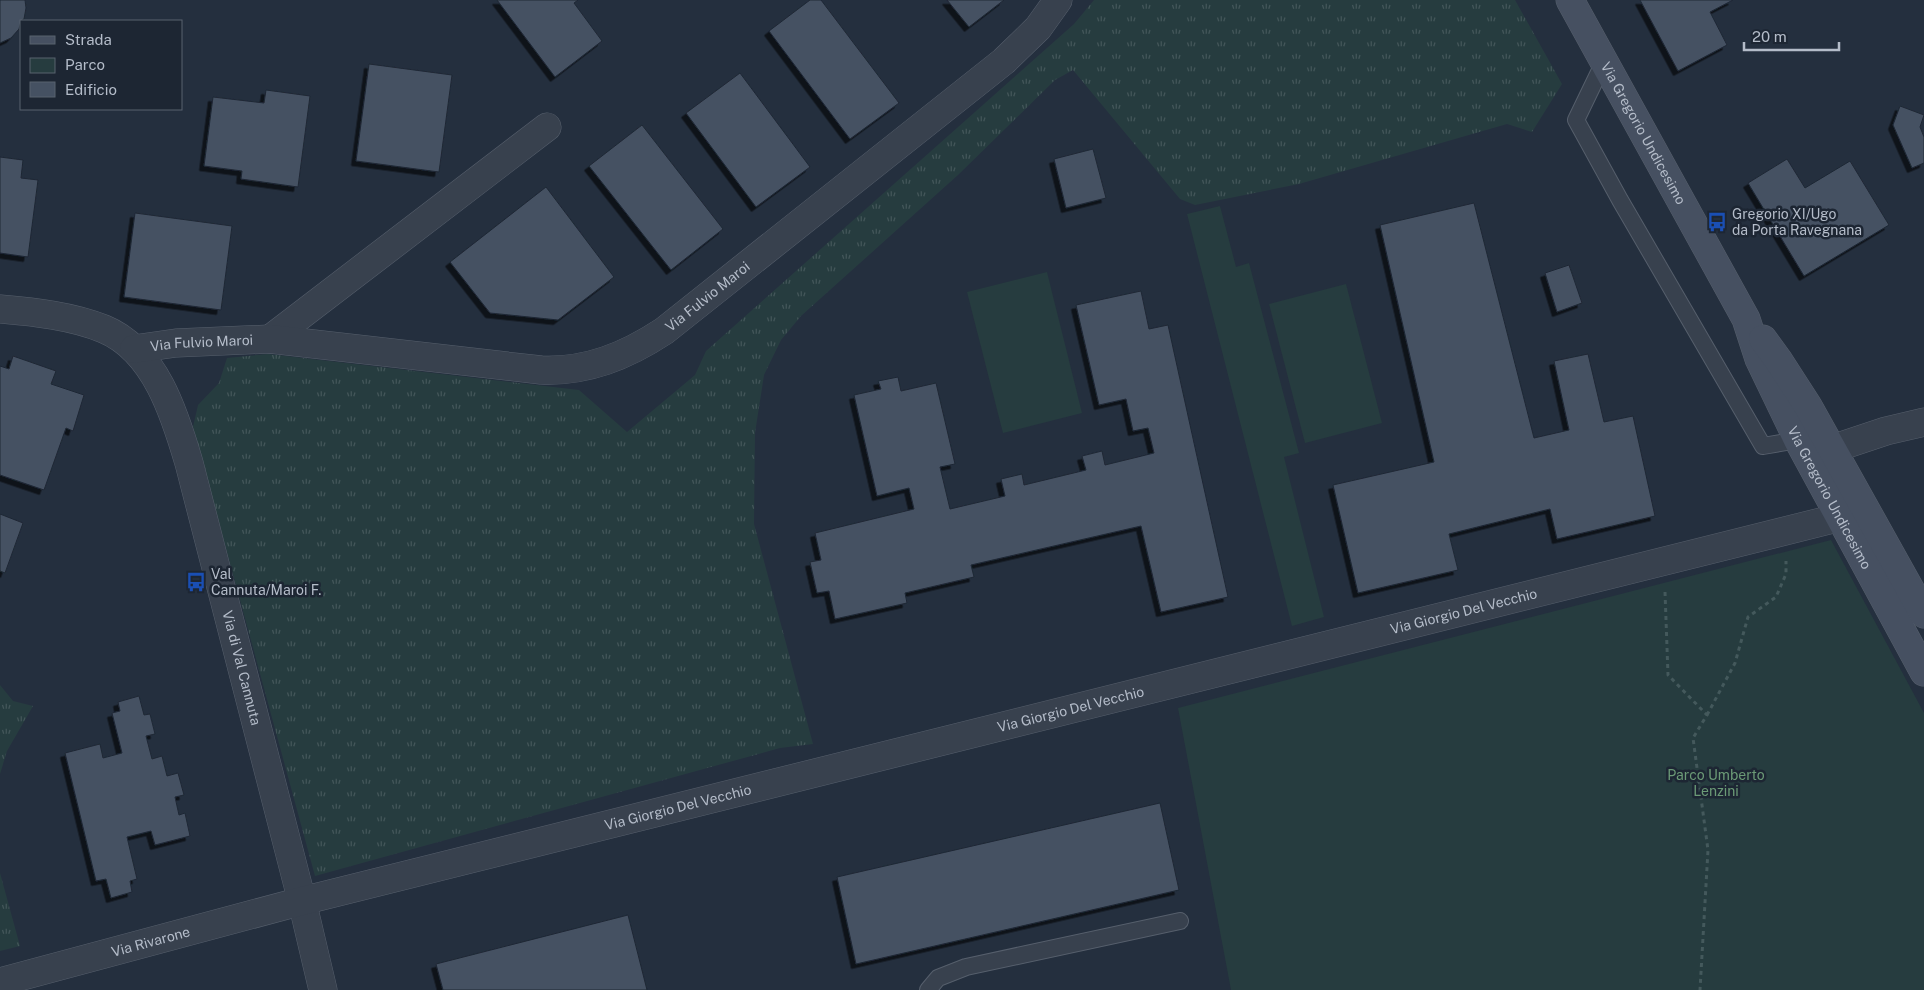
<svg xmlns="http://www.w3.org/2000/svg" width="1924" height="990" font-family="'Public Sans',sans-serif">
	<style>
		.grass { fill: url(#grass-tufts) }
		.park { fill: #263c3f }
		.building { fill: #455162; stroke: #1f2835; filter: url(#shadow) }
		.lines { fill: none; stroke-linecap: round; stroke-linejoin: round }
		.lane-casing { stroke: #565f6c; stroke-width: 18 }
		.street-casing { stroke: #565f6c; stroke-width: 29 }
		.secondary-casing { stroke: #565f6c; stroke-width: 29 }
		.path { stroke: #44595c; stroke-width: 3; stroke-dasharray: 4 4; stroke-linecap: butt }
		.lane { stroke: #38414e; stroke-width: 16 }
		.street { stroke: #38414e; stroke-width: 28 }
		.secondary { stroke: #465061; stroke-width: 28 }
		.labels { text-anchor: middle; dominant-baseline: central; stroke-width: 5; stroke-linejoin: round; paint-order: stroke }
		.street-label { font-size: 14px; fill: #b4bcc9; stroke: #1d2633 }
		.poi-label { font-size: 14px; fill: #b4bcc9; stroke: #1d2633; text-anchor: start }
		.park-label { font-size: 14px; fill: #6b9a76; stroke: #1d2633 }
	</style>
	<defs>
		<pattern id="grass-tufts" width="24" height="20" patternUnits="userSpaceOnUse" patternTransform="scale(1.25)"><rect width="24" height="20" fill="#263c3f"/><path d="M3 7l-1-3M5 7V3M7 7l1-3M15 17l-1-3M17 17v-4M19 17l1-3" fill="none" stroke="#435659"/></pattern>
		<filter id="shadow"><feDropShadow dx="-4.5" dy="4.5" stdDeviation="0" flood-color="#0009"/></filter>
	</defs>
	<rect width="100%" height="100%" fill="#242f3e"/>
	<!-- grass -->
	<g class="grass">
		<polygon points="1094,0 1515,0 1562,84 1532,132 1507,124 1299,184 1195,205 1180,199 1073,70 1055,80 958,175 801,316 781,340 764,375 755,433 754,524 813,744 780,748 315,876 193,427 198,405 219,383 227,358 268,354 579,390 627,432 695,375 706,351 1074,24"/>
		<polygon points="0,685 13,701 33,706 7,751 0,774"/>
		<polygon points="0,873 20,946 0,951"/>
	</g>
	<!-- park -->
	<g class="park">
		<polygon points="1220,206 1236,267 1249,263 1299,453 1284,457 1324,617 1292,626 1187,214"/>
		<polygon points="1047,272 1082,413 1003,433 967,292"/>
		<polygon points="1346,284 1382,423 1305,443 1269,304"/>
		<polygon points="1831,540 1924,713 1924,990 1231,990 1178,708"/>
	</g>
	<!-- building -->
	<g class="building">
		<polygon points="0,0 25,0 26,8 24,19 21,21 19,29 11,38 0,43"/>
		<polygon points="497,0 578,0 574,3 602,41 555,77"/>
		<polygon points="810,0 821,0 899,103 850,139 769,31"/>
		<polygon points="947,0 1004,0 969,27"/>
		<polygon points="1640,0 1733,0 1710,12 1727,45 1678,71"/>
		<polygon points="369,64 452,75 439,172 356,161"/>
		<polygon points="740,73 810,167 756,207 686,113"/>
		<polygon points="266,90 310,96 298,187 241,179 242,171 204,166 213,97 264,103"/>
		<polygon points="1900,106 1924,115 1920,127 1924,137 1924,163 1912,168 1893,125"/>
		<polygon points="642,125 723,229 671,270 589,166"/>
		<polygon points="1093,149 1106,198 1066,208 1054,159"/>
		<polygon points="0,157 23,160 21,178 38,180 28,257 0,253"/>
		<polygon points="1787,159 1805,188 1850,161 1889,225 1804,276 1748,183"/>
		<polygon points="546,187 614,277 558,320 490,313 450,262"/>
		<polygon points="1474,203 1534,438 1569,430 1554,361 1588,354 1604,422 1633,416 1655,516 1557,539 1550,509 1449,534 1458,570 1358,593 1333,485 1434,462 1380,225"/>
		<polygon points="135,213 232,226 221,310 124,297"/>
		<polygon points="1569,265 1582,303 1557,312 1545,273"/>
		<polygon points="1141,291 1149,329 1168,325 1228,597 1161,612 1141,526 971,565 974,577 905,593 907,603 835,619 829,591 817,593 810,562 821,560 815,533 914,509 909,488 877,496 854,395 881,389 878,381 898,377 901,391 936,383 955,464 940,467 950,509 1005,496 1001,479 1022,474 1024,485 1086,470 1082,456 1102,451 1105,465 1154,453 1148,428 1133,431 1126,399 1099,405 1076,305"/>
		<polygon points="13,356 56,371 51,384 84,395 73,431 66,428 44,490 0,475 0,366 9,369"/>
		<polygon points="0,514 23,523 5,573 0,571"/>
		<polygon points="139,696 144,715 150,714 155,734 146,736 152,759 162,756 167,776 178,773 184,795 175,797 179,815 185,813 190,836 155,845 151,831 127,837 137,879 130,881 132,892 111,898 106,879 96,881 65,753 100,744 103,758 122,753 112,713 120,711 118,702"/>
		<polygon points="1160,803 1179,890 856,964 837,877"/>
		<polygon points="628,915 647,990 443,990 436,964"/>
	</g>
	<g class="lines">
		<defs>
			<g id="lane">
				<polyline points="1604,62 1576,120 1620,200 1763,446 1798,440"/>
				<polyline points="928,990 938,978 966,967 1180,921"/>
			</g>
			<g id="street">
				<path id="s1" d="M0,309C35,312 72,316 104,329C155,350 175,415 189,463L302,901L323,990"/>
				<polyline points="270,339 547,127"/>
				<path id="s2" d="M134,349L176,343L270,339L541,370C587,372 626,356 664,331L1004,61L1038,28L1058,0"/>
				<polyline points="1832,449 1886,431 1924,422"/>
				<path id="s3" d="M0,982L302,901L1841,517"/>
			</g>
			<g id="secondary">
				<path id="s4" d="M1570,0L1746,319L1759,359L1798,440L1924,672"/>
				<polyline points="1763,339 1779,361 1808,406 1924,614"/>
			</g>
		</defs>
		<!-- lane casing -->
		<use href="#lane" class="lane-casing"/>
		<!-- street casing -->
		<use href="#street" class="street-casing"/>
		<!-- secondary casing -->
		<use href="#secondary" class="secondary-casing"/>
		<!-- path -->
		<g class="path">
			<polyline points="1665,592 1668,675 1707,715 1693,738 1708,850 1700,990"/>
			<polyline points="1707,715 1735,663 1748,617 1776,597 1786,574 1786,561"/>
		</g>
		<!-- lane -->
		<use href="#lane" class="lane"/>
		<!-- street -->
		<use href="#street" class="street"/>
		<!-- secondary -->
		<use href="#secondary" class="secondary"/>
	</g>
	<!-- icons -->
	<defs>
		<symbol id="bus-bare" viewBox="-9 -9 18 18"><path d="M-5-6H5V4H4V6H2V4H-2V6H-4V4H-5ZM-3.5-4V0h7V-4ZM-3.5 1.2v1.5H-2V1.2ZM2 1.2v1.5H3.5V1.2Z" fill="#1a4fb4" stroke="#1d2633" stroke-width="2.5" paint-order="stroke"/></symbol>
	</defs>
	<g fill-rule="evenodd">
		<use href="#bus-bare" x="1703" y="208" width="28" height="28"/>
		<use href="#bus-bare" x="182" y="568" width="28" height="28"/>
	</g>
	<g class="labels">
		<!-- street labels -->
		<g class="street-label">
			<text stroke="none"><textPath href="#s4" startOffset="152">Via Gregorio Undicesimo</textPath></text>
			<text stroke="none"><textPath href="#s2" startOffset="596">Via Fulvio Maroi</textPath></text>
			<text stroke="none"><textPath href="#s2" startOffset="68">Via Fulvio Maroi</textPath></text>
			<text stroke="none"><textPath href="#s4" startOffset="562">Via Gregorio Undicesimo</textPath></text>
			<text stroke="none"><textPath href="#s3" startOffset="1510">Via Giorgio Del Vecchio</textPath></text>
			<text stroke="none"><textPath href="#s1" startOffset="482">Via di Val Cannuta</textPath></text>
			<text stroke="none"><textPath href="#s3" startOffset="1105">Via Giorgio Del Vecchio</textPath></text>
			<text stroke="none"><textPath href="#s3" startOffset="700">Via Giorgio Del Vecchio</textPath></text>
			<text stroke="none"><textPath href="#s3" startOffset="156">Via Rivarone</textPath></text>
		</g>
		<!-- poi labels -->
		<g class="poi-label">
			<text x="1732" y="214">Gregorio XI/Ugo<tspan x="1732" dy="16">da Porta Ravegnana</tspan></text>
			<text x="211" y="574">Val<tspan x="211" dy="16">Cannuta/Maroi F.</tspan></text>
		</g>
		<!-- park labels -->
		<g class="park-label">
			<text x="1716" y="775">Parco Umberto<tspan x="1716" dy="16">Lenzini</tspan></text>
		</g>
	</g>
	<!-- legend -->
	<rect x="20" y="20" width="162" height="90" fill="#1d2633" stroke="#59626f"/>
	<rect x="30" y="36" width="25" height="8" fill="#465061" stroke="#59626f"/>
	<text x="65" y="45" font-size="15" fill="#b4bcc9">Strada</text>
	<rect x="30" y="58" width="25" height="15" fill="#263c3f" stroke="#59626f"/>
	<text x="65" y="70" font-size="15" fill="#b4bcc9">Parco</text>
	<rect x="30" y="82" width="25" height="15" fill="#455162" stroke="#59626f"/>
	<text x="65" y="95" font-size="15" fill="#b4bcc9">Edificio</text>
	<!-- scale -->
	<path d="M1744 42v8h95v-8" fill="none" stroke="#b4bcc9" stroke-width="2.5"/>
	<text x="1752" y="42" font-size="15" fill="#b4bcc9" stroke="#1d2633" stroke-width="4" paint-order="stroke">20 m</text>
</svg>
